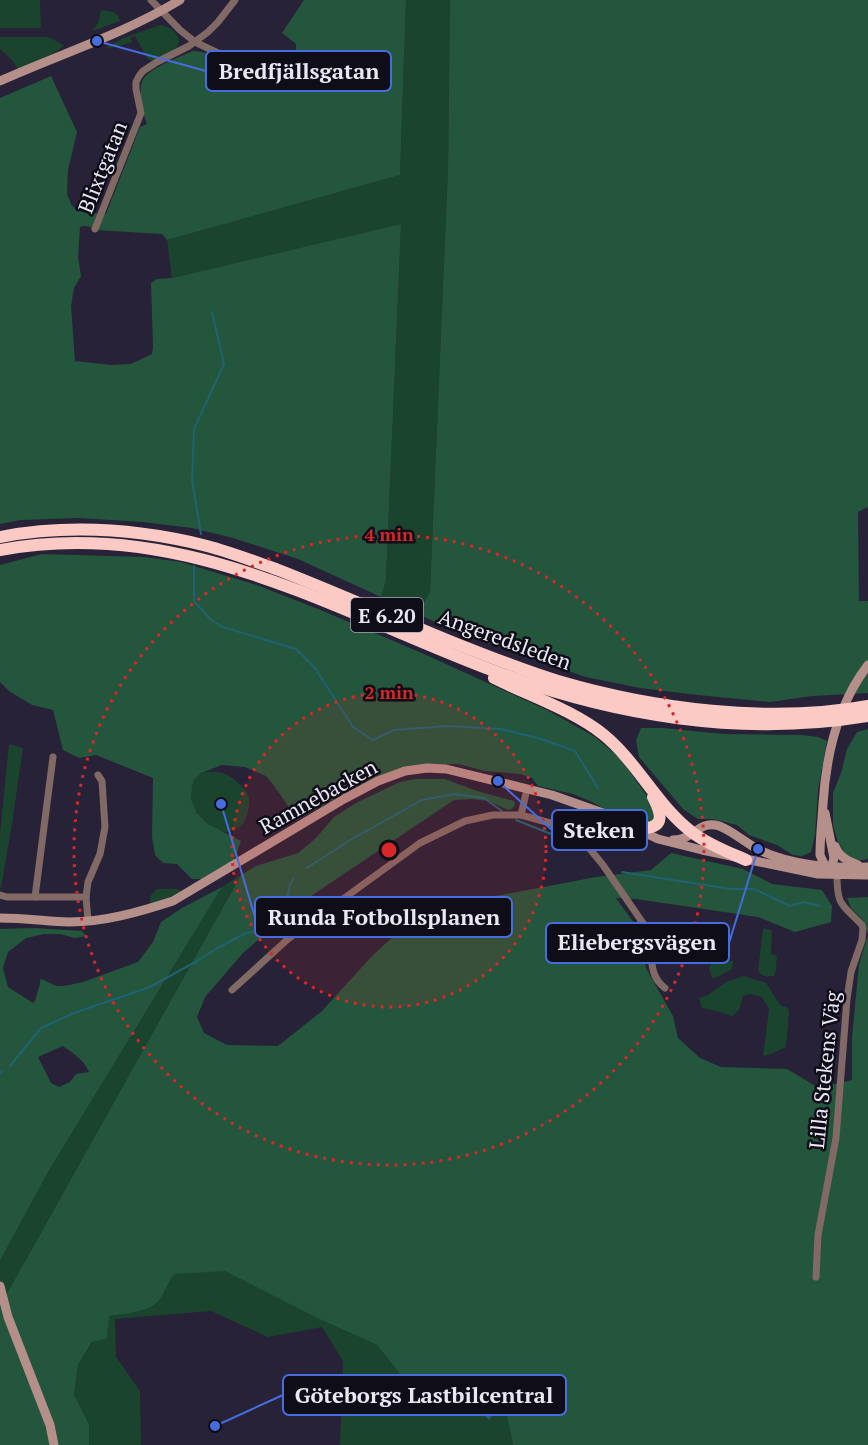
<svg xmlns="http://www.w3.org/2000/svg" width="868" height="1445" font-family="'PT Serif',serif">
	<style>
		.green { fill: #1b442f }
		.forest { fill: #23563c; fill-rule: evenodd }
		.water { fill: #206272 }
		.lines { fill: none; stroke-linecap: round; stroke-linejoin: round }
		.stream { stroke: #206272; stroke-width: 2 }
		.street { stroke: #816966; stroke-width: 7 }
		.secondary { stroke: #b58f8a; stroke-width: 9 }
		.highway { stroke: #fbcac4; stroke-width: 12 }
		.ring { fill: none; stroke: #d62828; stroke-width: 3; stroke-dasharray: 3 6 }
		.labels { text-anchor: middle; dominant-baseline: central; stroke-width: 5; stroke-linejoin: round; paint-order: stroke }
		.shield { fill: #0f0d17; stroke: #a8a6b2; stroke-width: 1.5 }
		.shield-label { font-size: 20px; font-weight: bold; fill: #e9e7f5 }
		.street-label { font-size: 21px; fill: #e9e7f5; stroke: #0f0d17 }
		.centre { fill: #d62828; stroke: #0f0d17; stroke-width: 3 }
		.ring-label { font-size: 18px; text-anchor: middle; font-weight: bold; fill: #d62828; stroke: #0f0d17; stroke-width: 5; stroke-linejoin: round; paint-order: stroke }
		.leader { fill: none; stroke: #466dde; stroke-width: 2 }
		.callout-dot { fill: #466dde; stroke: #0f0d17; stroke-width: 2 }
		.callout { fill: #0f0d17; stroke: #466dde; stroke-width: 2 }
		.callout-label { font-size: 22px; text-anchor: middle; font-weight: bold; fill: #e9e7f5 }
	</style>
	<rect width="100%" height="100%" fill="#272237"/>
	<!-- green -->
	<g class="green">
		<polygon points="0,0 40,0 41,28 0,28"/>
		<polygon points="406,0 450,0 448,168 430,592 418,614 381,597 386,580 401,224 172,278 167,240 400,175"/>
		<polygon points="101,10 114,12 118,16 120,21 92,31 98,23"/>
		<path d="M160,25C167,26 172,28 176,34C188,49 162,56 152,61L147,58L135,36L130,38L132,41L131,43L104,49L123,38Z"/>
		<polygon points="0,37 48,37 64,45 56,52 18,69 12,60 0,49"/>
		<polygon points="9,744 23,748 12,824 1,888 0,887 0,833"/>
		<path d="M204,772C210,772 218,771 223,773C233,777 247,788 249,799C250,807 247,815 244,823C240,826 234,831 228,832C223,833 219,830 215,828C195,817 177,785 204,772Z"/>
		<polygon points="241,875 0,1306 0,1261 48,1172 222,887"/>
		<polygon points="157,889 177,889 181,891 175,896 152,903 150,902 151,895"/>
		<path d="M763,928L772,930L771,954L777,956L776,970L774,976C767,977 762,977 758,971Z"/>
		<polygon points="716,961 733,961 732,969 717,977 712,978 709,968 711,964"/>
		<polygon points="744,976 766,983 780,1005 788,1008 789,1013 786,1047 771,1054 763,1056 769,1009 762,997 749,994 743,996 739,1010 732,1016 717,1011 702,1008 699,998 708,995 726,982"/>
		<polygon points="225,1270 317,1318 377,1345 407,1383 458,1398 472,1386 496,1380 517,1398 506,1412 513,1445 340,1445 343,1361 322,1327 268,1337 211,1311 115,1319 116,1357 140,1391 141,1445 89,1445 89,1424 74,1395 78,1365 109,1316 141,1311 175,1274"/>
	</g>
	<!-- forest -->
	<g class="forest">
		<path d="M304,0H406L400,175L167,240L162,234L95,230L91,229V227L84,226L80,227L78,257L81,276L74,288L71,306L75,361L111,365L131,364L152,354L153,347L151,283L157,279L172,278L401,224L386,580L381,597L298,559L233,538L192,528L143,522L78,518L21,520L0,524V98L51,76L77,132L68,170L67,194L72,206L82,212L106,214L140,127L147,124C143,114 138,93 142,82C146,69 180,57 193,51C213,51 228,68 246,74C256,77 266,79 275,82L296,70V44L282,33Z"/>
		<polygon points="450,0 868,0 868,507 858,512 859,601 868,601 868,693 812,696 770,702 698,695 640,688 586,677 458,633 418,614 430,592 448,168"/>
		<polygon points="42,554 144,557 181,562 257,585 323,611 424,654 549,711 595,737 620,758 645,793 654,810 653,820 647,825 632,824 590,801 573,794 538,786 532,778 521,774 485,771 458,764 419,765 393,771 347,792 297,820 293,819 288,806 275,787 266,776 245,767 222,765 201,773 194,780 192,785 191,799 197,813 208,824 241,841 234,860 202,879 192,879 177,864 163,863 155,855 152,837 153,778 96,755 79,758 63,750 53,710 32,705 9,691 0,682 0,565"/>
		<polygon points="641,728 663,728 723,734 802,735 818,737 827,741 818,790 815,835 811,852 802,856 793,855 777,845 749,835 737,825 712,819 698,819 683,809 639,757 636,740"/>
		<polygon points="868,729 868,858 865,860 855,860 846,855 838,842 833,825 833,793 841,773 847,749 857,732"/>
		<path d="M415,779H445L477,791L514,801L515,805L512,809L508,810L489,801L472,799L454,800L299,904L243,953L205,997L197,1017L204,1033L227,1045L278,1046L322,1011L372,956L422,910L596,877L651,870L671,853L743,869L772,884L822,890L832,906L831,922L795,932L758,917L636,899L616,898L637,927L646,968L673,1016L678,1038L700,1058L721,1067L787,1069L819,1088L852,1080V1038L859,964L868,935V1445H513L506,1412L516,1398L497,1380L472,1386L458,1398L433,1404L407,1383L377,1345L317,1318L225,1271L175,1274C168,1281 165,1291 160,1299C151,1312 124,1314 109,1316L107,1338L92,1342L78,1365L74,1395L89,1424V1445H0V1306L241,875L256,866L298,853L316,838L334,817L356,803L400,782Z"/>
		<path d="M222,887L48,1172L0,1261V929L34,928L82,931L86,936L75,938L60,934H44L26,938L8,952L3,968L8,987L33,1003L35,1001L40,984V980L42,979L56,986H64L83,982L138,962L153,942L161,922L182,908ZM63,1046C73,1053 84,1060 89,1072L76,1074L70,1082L59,1087L51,1083L38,1057Z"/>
		<polygon points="868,897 868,934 863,920 851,908 847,898"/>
	</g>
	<!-- water -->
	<polygon class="water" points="489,1394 497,1407 489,1420 474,1405"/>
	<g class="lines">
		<!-- stream -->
		<g class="stream">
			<polyline points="201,534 192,480 194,429 224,364 212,312"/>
			<polyline points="194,566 194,601 211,620 223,627 296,649 315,668 353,727 373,740 394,730 447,726 500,729 538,738 575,751 598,788"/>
			<polyline points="516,820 556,836"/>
			<polyline points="307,868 350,840 422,800 454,794 484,798 502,811"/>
			<polyline points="622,872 730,889 754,889 790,906 803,902 820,906"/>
			<polyline points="10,1066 41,1028 74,1013 150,987 197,961 219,947 246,933 256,931 285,908 290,884 294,878"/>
			<polyline points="0,1073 2,1071"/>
		</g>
		<!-- street -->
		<g class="street">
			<polyline points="151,0 180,30 195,42 264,75"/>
			<polyline points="95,229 141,113 136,89 136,82 139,76 143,71 157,62 189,46 208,32 218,22 235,0"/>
			<path d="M521,815L554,824L567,830L585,843L603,865L647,929C655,950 645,973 665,988"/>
			<polyline points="0,895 7,897 86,897"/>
			<polyline points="35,897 53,757"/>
			<polyline points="88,921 86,897 88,882 100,854 105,827 102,781 98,775"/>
			<polyline points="232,990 288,939 420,843 465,821 493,815 521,815 527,789"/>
			<path d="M816,1277L818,1235L836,1138L847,999L851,972L862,940L863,929L862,925C842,904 837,907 837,875"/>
		</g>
		<!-- secondary -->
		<g class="secondary">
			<path d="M0,81C60,54 124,34 180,0"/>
			<polyline points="825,813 834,858 832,865 829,867"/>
			<path d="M673,840C693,840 698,822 715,825C726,826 747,844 759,850C794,866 830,868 868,867"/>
			<path d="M835,846C839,857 848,861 858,865"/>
			<path d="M837,875L824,864L820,855C820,837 822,821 823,804C826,755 838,704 868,665"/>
			<path d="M0,918C23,918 46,921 69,922C105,922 139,912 173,901L344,799L378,781L405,771L427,768L446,769L552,795L603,813L658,839L702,850L818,874L868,875"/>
			<polyline points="0,1286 8,1317 50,1425 54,1445"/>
		</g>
		<!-- highway -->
		<g class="highway">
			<path d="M0,537C69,524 139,529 207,546C230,552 253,561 276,569C335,592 393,618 452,642C487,656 522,670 558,681C653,709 770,724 868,706"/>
			<path d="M0,550C181,516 332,610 494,671C613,716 742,737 868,716"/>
			<path d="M494,678C528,695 575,711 604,735C638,763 657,806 693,833C709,845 728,852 746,860"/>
			<path d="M634,828C662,830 665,820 653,797"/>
		</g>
	</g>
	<!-- distance rings -->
	<circle cx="389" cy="850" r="157" fill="#d62828" fill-opacity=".12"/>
	<g class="ring">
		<circle cx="389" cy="850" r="157"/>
		<circle cx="389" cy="850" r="315"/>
	</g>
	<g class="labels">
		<!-- shield labels -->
		<rect class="shield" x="351" y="598" width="72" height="34" rx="4.5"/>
		<g class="shield-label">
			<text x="387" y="615">E 6.20</text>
		</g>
		<!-- street labels -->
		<g class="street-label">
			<text transform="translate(102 167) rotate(-68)">Blixtgatan</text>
			<text transform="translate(505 639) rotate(20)">Angeredsleden</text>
			<text transform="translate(318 796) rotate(-29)">Ramnebacken</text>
			<text transform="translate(824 1070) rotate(-84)">Lilla Stekens Väg</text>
		</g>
	</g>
	<circle cx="389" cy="850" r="9" class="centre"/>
	<g class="ring-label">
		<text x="389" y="541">4 min</text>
		<text x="389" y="699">2 min</text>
	</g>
	<!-- callouts -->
	<path class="leader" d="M97 41L206 71M498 781L552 830M221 804L255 917M758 849L729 943M215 1426L283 1395"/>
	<g class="callout-dot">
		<circle cx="97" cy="41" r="6"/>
		<circle cx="498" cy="781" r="6"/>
		<circle cx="221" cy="804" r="6"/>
		<circle cx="758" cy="849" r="6"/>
		<circle cx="215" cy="1426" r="6"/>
	</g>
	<g class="callout">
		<rect x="206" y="51" width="185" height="40" rx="6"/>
		<rect x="552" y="810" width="95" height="40" rx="6"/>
		<rect x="255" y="897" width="257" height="40" rx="6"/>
		<rect x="546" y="923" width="183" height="40" rx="6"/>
		<rect x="283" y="1375" width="283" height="40" rx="6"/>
	</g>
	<g class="callout-label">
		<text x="299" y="79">Bredfjällsgatan</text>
		<text x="599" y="838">Steken</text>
		<text x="384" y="925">Runda Fotbollsplanen</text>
		<text x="637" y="950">Eliebergsvägen</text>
		<text x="424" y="1403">Göteborgs Lastbilcentral</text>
	</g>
</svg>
